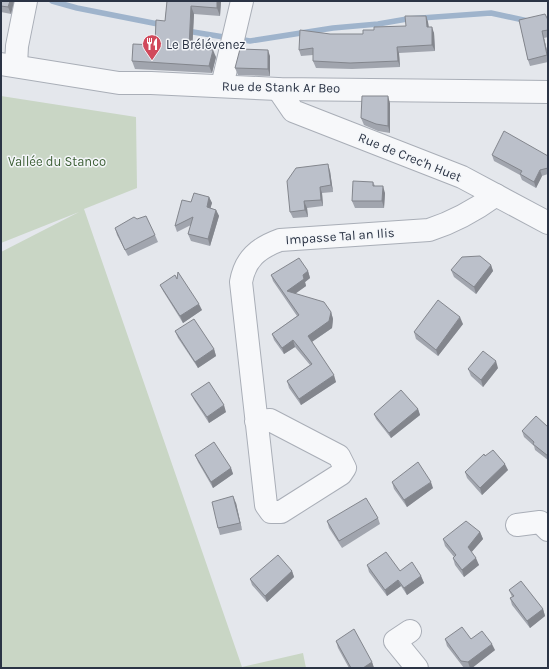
<svg xmlns="http://www.w3.org/2000/svg" width="549" height="669" font-family="Karla,sans-serif">
	<style>
		.green { fill: #c9d6c5 }
		.lines { fill: none; stroke-linecap: round; stroke-linejoin: round }
		.stream { stroke: #9fb4cc; stroke-width: 5.5 }
		.minor-casing { stroke: #a9aeb7; stroke-width: 24 }
		.minor { stroke: #f7f8fa; stroke-width: 22 }
		.wall { fill: #a1a5ae }
		.shaded-wall { fill: #83868d }
		.building { fill: #bbc0ca; stroke: #83868d }
		.labels { text-anchor: middle; dominant-baseline: central; stroke-width: 3; stroke-linejoin: round; paint-order: stroke }
		.poi-label { font-size: 13px; fill: #2b3445; stroke: #f4f6f9; text-anchor: start }
		.street-label { font-size: 13px; fill: #2b3445; stroke: #f4f6f9 }
		.park-label { font-size: 13px; fill: #3f6138; stroke: #f4f6f9 }
	</style>
	<rect width="100%" height="100%" fill="#e4e7ec"/>
	<!-- green -->
	<polygon class="green" points="1,96 136,117 137,188 84,209 242,667 303,653 306,668 1,668 1,252 79,212 1,243"/>
	<g class="lines">
		<!-- stream -->
		<g class="stream">
			<polyline points="52,1 77,8 163,25"/>
			<polyline points="187,31 230,38"/>
			<polyline points="238,39 250,41 333,28 378,24 407,19 491,13 528,21"/>
		</g>
		<defs>
			<g id="minor">
				<polyline points="1,64 119,83 151,83 278,89 548,92"/>
				<polyline points="16,65 17,46 26,1"/>
				<polyline points="222,86 242,1"/>
				<polyline points="278,89 293,111 462,177 548,223"/>
				<path d="M256,421L270,420L339,456L345,468L341,474L281,512H271L266,505L241,282C245,259 258,248 280,240L429,230C454,222 474,211 496,195"/>
				<polyline points="517,525 540,522 548,530"/>
				<polyline points="410,631 395,641 417,668"/>
			</g>
		</defs>
		<!-- minor casing -->
		<use href="#minor" class="minor-casing"/>
		<!-- minor -->
		<use href="#minor" class="minor"/>
	</g>
	<!-- wall -->
	<g class="wall">
		<polygon points="1,1 14,1 11,14 1,12"/>
		<polygon points="167,1 221,1 220,16 194,14 192,47 216,57 212,73 135,69 132,61 155,45 165,21"/>
		<polygon points="426,16 428,22 429,27 434,33 435,51 399,53 400,67 352,69 316,68 313,61 313,55 301,56 299,50 330,34 363,34 406,26"/>
		<polygon points="519,20 548,20 548,37 544,38 548,55 548,62 530,66 528,60"/>
		<polygon points="270,56 270,76 238,75 235,68"/>
		<polygon points="390,103 390,133 378,131 364,125 361,118"/>
		<polygon points="492,155 548,156 548,174 542,176 536,188 522,180 520,175 494,161"/>
		<polygon points="330,171 333,192 322,193 323,206 307,208 308,217 293,218 290,212"/>
		<polygon points="373,182 375,186 385,193 384,208 355,208 352,201"/>
		<polygon points="209,197 212,203 210,208 216,210 219,216 210,246 191,241 188,234 191,225 177,232 175,226 191,202"/>
		<polygon points="115,228 155,235 158,242 128,256 117,235"/>
		<polygon points="491,265 493,271 476,294 454,277 451,270"/>
		<polygon points="308,271 310,278 305,282 306,286 295,294 331,312 333,319 332,328 312,342 336,382 301,405 289,388 287,381 310,365 295,347 284,354 274,340 272,334 297,316 273,281 271,275"/>
		<polygon points="160,285 202,310 183,323 163,291"/>
		<polygon points="463,324 438,356 416,339 414,332"/>
		<polygon points="175,331 214,349 216,356 198,368 178,338"/>
		<polygon points="498,368 483,387 471,376 468,369"/>
		<polygon points="191,394 226,412 209,423 194,400"/>
		<polygon points="418,409 420,415 391,438 376,419 374,414"/>
		<polygon points="548,427 548,460 535,450 534,446 524,437 522,431"/>
		<polygon points="195,455 231,468 233,474 213,488 198,462"/>
		<polygon points="485,456 508,470 482,495 467,478 465,472"/>
		<polygon points="392,482 433,488 407,507 394,489"/>
		<polygon points="236,503 242,530 220,535 218,528"/>
		<polygon points="378,518 380,524 342,548 329,528 327,521"/>
		<polygon points="480,532 483,539 471,552 479,565 464,577 455,565 453,558 454,557 445,546 443,539"/>
		<polygon points="367,565 400,571 421,576 424,583 407,595 401,586 387,596 369,572"/>
		<polygon points="292,571 294,577 267,602 252,585 250,579"/>
		<polygon points="509,590 543,609 545,616 530,628 512,605 510,598 512,597"/>
		<polygon points="445,639 495,650 472,668 464,668 447,646"/>
		<polygon points="336,641 372,662 374,668 349,668 338,648"/>
	</g>
	<!-- shaded-wall -->
	<g class="shaded-wall">
		<polygon points="10,1 14,1 11,14 8,7"/>
		<polygon points="217,1 221,1 220,16 217,8"/>
		<polygon points="191,6 194,14 192,54 189,47"/>
		<polygon points="426,16 428,22 429,33 427,27"/>
		<polygon points="432,27 434,33 435,51 432,45"/>
		<polygon points="542,31 544,38 548,55 548,58"/>
		<polygon points="397,47 399,53 400,67 398,61"/>
		<polygon points="213,50 216,57 212,73 209,66"/>
		<polygon points="268,50 270,56 270,76 268,69"/>
		<polygon points="388,96 390,103 390,133 388,126"/>
		<polygon points="328,164 330,171 333,192 331,185"/>
		<polygon points="540,170 542,176 536,188 534,182"/>
		<polygon points="383,186 385,193 384,208 382,201"/>
		<polygon points="320,187 322,193 323,206 321,200"/>
		<polygon points="209,197 212,203 209,213 207,207"/>
		<polygon points="304,201 307,208 308,217 305,210"/>
		<polygon points="216,210 219,216 210,246 208,239"/>
		<polygon points="491,265 493,271 476,294 474,287"/>
		<polygon points="308,271 310,278 305,282 306,286 289,298 287,291 303,275"/>
		<polygon points="199,304 202,310 183,323 180,316"/>
		<polygon points="331,312 333,319 332,328 310,343 308,336"/>
		<polygon points="460,317 463,324 438,356 436,350"/>
		<polygon points="293,340 295,347 284,354 282,348"/>
		<polygon points="214,349 216,356 198,368 195,362"/>
		<polygon points="496,361 498,368 483,387 481,380"/>
		<polygon points="334,375 336,382 301,405 299,399"/>
		<polygon points="224,405 226,412 209,423 207,417"/>
		<polygon points="418,409 420,415 391,438 389,433"/>
		<polygon points="505,464 508,470 482,495 480,488"/>
		<polygon points="231,468 233,474 213,488 211,482"/>
		<polygon points="431,482 433,488 407,507 404,500"/>
		<polygon points="233,496 236,503 242,530 240,523"/>
		<polygon points="480,532 483,539 470,554 468,547"/>
		<polygon points="476,558 479,565 464,577 462,570"/>
		<polygon points="292,571 294,577 267,602 265,596"/>
		<polygon points="421,576 424,583 407,595 404,588"/>
		<polygon points="398,580 401,586 387,596 385,590"/>
		<polygon points="543,609 545,616 530,628 527,621"/>
		<polygon points="492,644 495,650 472,668 470,668 468,662"/>
		<polygon points="372,662 374,668 363,668"/>
	</g>
	<!-- building -->
	<g class="building">
		<polygon points="1,1 10,1 8,7 1,6"/>
		<polygon points="167,1 217,1 217,8 191,6 189,47 213,50 209,66 132,61 133,44 155,45 156,20 165,21"/>
		<polygon points="545,14 548,20 548,30 542,31 547,55 528,60 519,20"/>
		<polygon points="405,16 426,16 427,27 432,27 432,45 397,47 398,61 350,63 313,61 313,48 299,50 300,30 330,34 363,34 363,30 374,30 374,27 406,26"/>
		<polygon points="240,49 268,50 268,69 235,68"/>
		<polygon points="362,96 388,96 388,126 376,124 361,118"/>
		<polygon points="504,131 548,156 548,168 540,170 534,182 520,174 522,171 492,155"/>
		<polygon points="328,164 331,185 320,187 321,200 304,201 305,210 290,212 287,181 296,168"/>
		<polygon points="353,181 373,182 373,186 383,186 382,201 352,201"/>
		<polygon points="194,193 209,197 207,207 216,210 208,239 188,234 193,217 175,226 182,200 191,202"/>
		<polygon points="146,216 155,235 125,250 115,228 134,217 137,219"/>
		<polygon points="480,256 491,265 474,287 451,270 462,257"/>
		<polygon points="299,258 308,271 303,275 304,279 287,291 324,302 331,312 329,321 308,336 334,375 299,399 287,381 312,364 293,340 282,348 272,334 299,315 271,275"/>
		<polygon points="178,272 199,304 180,316 160,285 175,275 177,279"/>
		<polygon points="438,300 460,317 436,350 414,332"/>
		<polygon points="194,319 214,349 195,362 175,331"/>
		<polygon points="483,351 496,361 481,380 468,369"/>
		<polygon points="209,382 224,405 207,417 191,394"/>
		<polygon points="401,390 418,409 389,433 374,414"/>
		<polygon points="536,416 548,427 548,456 533,444 534,442 522,431"/>
		<polygon points="214,442 231,468 211,482 195,455"/>
		<polygon points="493,450 505,464 480,488 465,472 484,454 485,456"/>
		<polygon points="418,462 431,482 404,500 392,482"/>
		<polygon points="233,496 240,523 218,528 212,502"/>
		<polygon points="366,498 378,518 339,541 327,521"/>
		<polygon points="466,521 480,532 468,547 476,558 462,570 453,558 456,555 443,539"/>
		<polygon points="386,552 400,571 412,562 421,576 404,588 398,580 385,590 367,565"/>
		<polygon points="278,555 292,571 265,596 250,579"/>
		<polygon points="521,581 543,609 527,621 510,598 514,596 509,590"/>
		<polygon points="462,627 471,639 482,631 492,644 468,662 461,661 445,639"/>
		<polygon points="354,629 372,662 363,668 351,668 336,641"/>
	</g>
	<!-- icons -->
	<defs>
		<symbol id="restaurant-pin" viewBox="-11 -11 22 30"><path d="M0 17L-7.5 6A9.5 9.5 0 1 1 7.5 6Z" fill="#d1495b" stroke="#f4f6f9"/><path d="M-5-6h1v4h1v-4h1v4h1v-4h1v5L-1.5 .5V6h-2V.5L-5-1ZM5-6V6H3V1.5H1.5Q1.5-4 5-6Z" fill="#fff"/></symbol>
	</defs>
	<g fill-rule="evenodd">
		<use href="#restaurant-pin" x="141" y="33" width="22" height="30"/>
	</g>
	<g class="labels">
		<!-- poi labels -->
		<g class="poi-label">
			<text x="166" y="44">Le Brélévenez</text>
		</g>
		<!-- street labels -->
		<g class="street-label">
			<text transform="translate(281 87) rotate(1)">Rue de Stank Ar Beo</text>
			<text transform="translate(410 157) rotate(22)">Rue de Crec'h Huet</text>
			<text transform="translate(340 236) rotate(-4)">Impasse Tal an Ilis</text>
		</g>
		<!-- park labels -->
		<g class="park-label">
			<text x="57" y="161">Vallée du Stanco</text>
		</g>
	</g>
	<!-- border -->
	<rect width="549" height="669" fill="none" stroke="#2b3445" stroke-width="4"/>
</svg>
